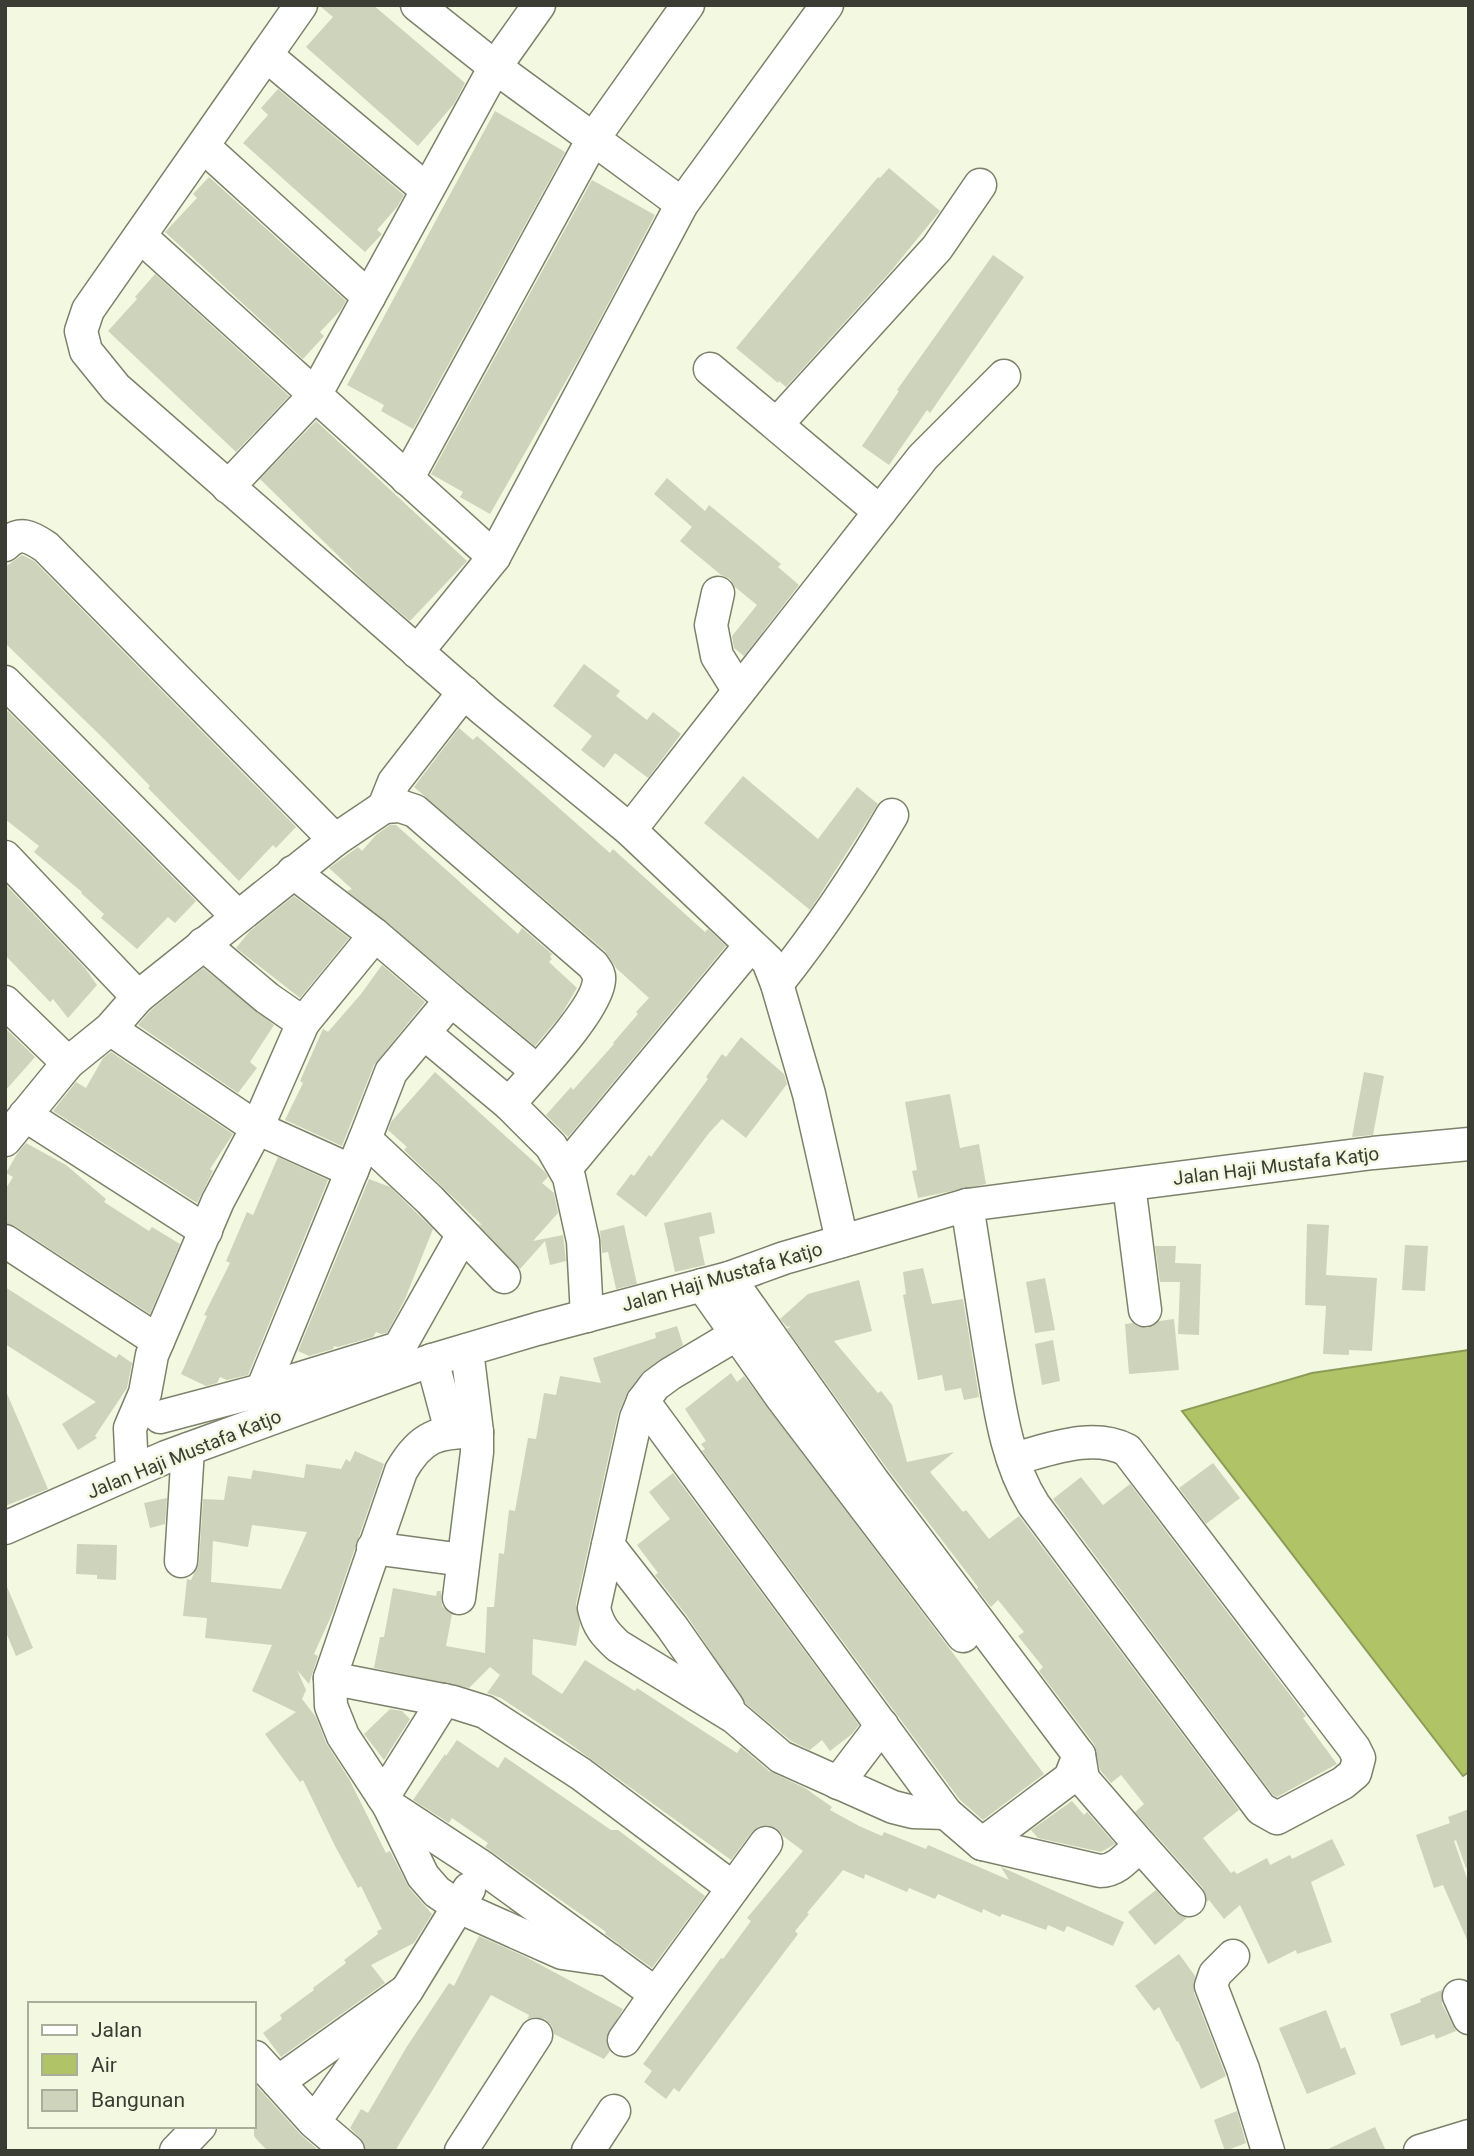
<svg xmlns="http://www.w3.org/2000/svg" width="1474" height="2156" font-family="Roboto,sans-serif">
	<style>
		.water { fill: #b1c367; stroke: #8e9b58; stroke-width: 2 }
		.building { fill: #ced3bb; fill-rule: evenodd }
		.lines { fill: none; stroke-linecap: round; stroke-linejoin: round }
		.minor-casing { stroke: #7c816b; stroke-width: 35 }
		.minor { stroke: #fff; stroke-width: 32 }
		.labels { text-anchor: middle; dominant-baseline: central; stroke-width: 5; stroke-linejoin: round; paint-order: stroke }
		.street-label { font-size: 19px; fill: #3b3d34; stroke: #f3f9e0 }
	</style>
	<rect width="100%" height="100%" fill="#f3f9e0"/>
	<!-- water -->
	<polygon class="water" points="1469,1350 1469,1772 1463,1776 1182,1411 1312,1373"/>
	<!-- building -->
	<g class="building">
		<polygon points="319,5 373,5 465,83 454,104 418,146 306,47 333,17"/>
		<polygon points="278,89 404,195 397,207 377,230 382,234 365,252 243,143 268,115 261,108"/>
		<polygon points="495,111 565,152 413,429 381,411 384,405 347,385"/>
		<polygon points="889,168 940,211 891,271 786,387 779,381 778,383 736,348 878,177 880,178"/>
		<polygon points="209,177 346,301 340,311 320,332 324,336 303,359 165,232 197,198 193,194"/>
		<polygon points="592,180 655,215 582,353 490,514 460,497 463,492 431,474"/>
		<polygon points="993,255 1024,277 930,413 927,410 889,465 862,446 899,391 897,390"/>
		<polygon points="155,274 289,396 236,452 108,331 137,299 135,297"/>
		<polygon points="316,421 467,561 410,621 366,583 260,479"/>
		<polygon points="667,478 705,511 709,505 781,564 778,567 799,585 744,656 734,648 732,636 757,605 735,587 730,579 721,575 680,541 692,527 654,494"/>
		<polygon points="22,555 34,561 296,827 276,848 273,845 239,881 148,788 150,786 106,741 5,643 5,567"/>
		<polygon points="584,664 620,691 616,696 647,720 653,712 681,734 648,778 615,753 604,768 581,750 592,736 553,706"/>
		<polygon points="8,711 196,901 175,923 168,917 137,949 101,918 104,914 81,893 82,892 34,852 39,846 5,819 5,714"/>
		<polygon points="459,728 473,740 477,736 610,853 613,849 705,932 708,929 726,946 568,1137 546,1115 571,1087 573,1090 614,1044 613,1043 638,1014 636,1012 649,998 616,968 605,951 414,787"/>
		<polygon points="743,776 818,839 857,787 878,804 810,910 704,823"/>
		<polygon points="390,825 396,825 518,934 522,928 552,954 550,957 552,959 549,962 577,988 561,1015 535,1046 347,891 352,889 329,868 358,847 362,851 376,835"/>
		<polygon points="5,884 85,968 97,985 68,1018 53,999 50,1002 5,955"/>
		<polygon points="294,896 349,938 300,998 236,948 250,931"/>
		<polygon points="382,965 425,1002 374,1065 342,1146 285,1120 303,1083 300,1081 323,1029 328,1032 361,994"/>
		<polygon points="203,968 274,1025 250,1062 257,1068 238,1093 138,1025 151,1010"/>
		<polygon points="5,1028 35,1057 5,1091"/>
		<polygon points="741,1037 784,1074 787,1084 746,1138 722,1119 709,1133 646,1217 616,1194 631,1174 634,1176 649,1155 651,1157 708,1079 706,1077 722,1054 726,1057"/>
		<polygon points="111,1052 233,1134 210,1169 213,1171 197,1203 53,1111 76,1082 86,1088 103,1058"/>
		<polygon points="435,1072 545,1172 548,1177 542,1183 554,1193 558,1213 533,1241 563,1235 566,1261 550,1265 545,1241 520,1269 478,1224 482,1225 404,1150 407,1147 388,1130 391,1122"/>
		<polygon points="1364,1072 1384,1076 1373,1135 1352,1137"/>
		<polygon points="950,1094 960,1148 979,1144 986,1184 918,1198 912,1171 917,1170 905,1102"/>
		<polygon points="26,1143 66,1165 106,1199 104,1202 149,1231 152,1227 180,1244 150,1314 15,1226 5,1223 5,1190 13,1177 6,1173 17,1154"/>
		<polygon points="278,1157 328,1180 248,1375 227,1380 220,1377 217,1383 206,1386 181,1374 207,1316 204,1315 230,1263 226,1261 247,1212 253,1215"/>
		<polygon points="369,1179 390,1187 433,1229 405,1299 387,1333 381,1334 376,1332 373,1337 338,1347 334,1346 333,1349 309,1356 298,1351"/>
		<polygon points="711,1212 715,1233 699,1237 705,1265 675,1272 664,1223"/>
		<polygon points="1307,1224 1329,1225 1326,1275 1377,1278 1372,1351 1349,1350 1349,1355 1323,1354 1326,1306 1305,1305"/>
		<polygon points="624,1225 637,1284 616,1289 608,1252 602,1253 600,1231"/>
		<polygon points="1405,1245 1428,1246 1425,1291 1402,1290"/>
		<polygon points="1155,1246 1176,1246 1175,1263 1201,1264 1199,1335 1178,1334 1180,1282 1160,1282"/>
		<polygon points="923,1268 932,1304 963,1299 979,1397 964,1400 961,1388 945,1391 942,1375 918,1380 903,1295 906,1294 903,1272"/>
		<polygon points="1045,1278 1055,1330 1035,1333 1026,1282"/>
		<polygon points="859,1280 872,1331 834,1341 878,1393 881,1391 892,1405 907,1462 954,1452 930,1472 963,1512 966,1510 989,1539 1019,1516 1239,1810 1203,1838 1231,1873 1234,1871 1237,1874 1267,1858 1270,1865 1290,1855 1292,1859 1332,1839 1345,1865 1311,1882 1332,1942 1297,1954 1296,1950 1268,1964 1240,1905 1224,1919 1209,1900 1207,1902 1203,1888 1135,1812 1144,1804 1121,1775 1111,1783 1100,1770 1094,1744 1039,1671 1043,1667 1018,1636 1024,1632 998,1600 991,1607 977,1589 978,1587 888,1470 787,1329 791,1326 787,1327 780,1319 808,1294"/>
		<polygon points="5,1287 116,1358 119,1354 132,1363 127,1388 95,1436 97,1438 78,1450 62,1424 96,1402 5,1344"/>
		<polygon points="1174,1319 1179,1370 1129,1374 1125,1324 1133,1323 1147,1328 1159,1321"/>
		<polygon points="677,1326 683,1345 641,1374 627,1393 618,1414 576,1604 580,1625 576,1646 533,1639 532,1674 562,1694 585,1660 635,1691 637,1688 737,1753 741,1747 769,1771 805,1788 832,1807 830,1810 859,1826 882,1836 884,1832 926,1849 928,1845 1009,1880 1001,1867 1124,1922 1113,1946 1067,1926 1064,1932 1048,1925 1046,1930 1002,1914 1000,1917 983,1909 982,1913 938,1894 935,1899 909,1888 907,1892 865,1874 864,1879 843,1870 807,1913 809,1914 795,1931 798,1934 679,2092 674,2088 666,2099 644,2082 652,2071 643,2064 721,1958 723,1959 751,1921 747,1918 803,1851 783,1836 776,1828 767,1825 759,1826 752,1832 731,1860 563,1739 501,1698 487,1693 500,1675 490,1667 469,1688 374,1668 380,1637 384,1637 393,1588 436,1596 437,1591 441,1591 442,1606 452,1614 446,1646 485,1653 487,1607 494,1607 499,1553 504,1554 509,1510 515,1511 528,1438 536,1439 544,1393 556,1395 560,1376 601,1383 593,1358 656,1338 655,1333"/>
		<polygon points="1053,1340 1060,1381 1042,1385 1035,1344"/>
		<polygon points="731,1373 737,1382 744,1376 1044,1774 983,1820 960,1800 702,1451 705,1449 701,1444 706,1441 685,1409"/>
		<polygon points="5,1389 48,1489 5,1506"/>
		<path d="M355,1451L384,1464L333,1612L314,1654L318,1656L309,1684L297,1670L306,1690L302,1699L316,1717L326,1743L349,1779L386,1853L390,1851L409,1888L432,1914L414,1943L371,1965L385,1983L281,2057L263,2033L282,2019L280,2015L314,1990L313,1988L346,1963L344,1960L378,1934L377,1931L382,1929L361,1886L358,1888L335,1846L303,1780L300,1782L265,1734L296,1712L252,1691L272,1645L205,1638L207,1618L183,1616L187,1579L191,1580L199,1563L203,1499L224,1500L228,1476L251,1479L253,1470L304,1478L306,1464L341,1469L346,1459L350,1462ZM252,1525L307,1532L281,1589L211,1582L213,1541L248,1547Z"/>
		<polygon points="1213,1463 1240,1498 1206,1524 1179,1488"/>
		<polygon points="673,1473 859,1725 852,1734 830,1751 822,1740 810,1750 791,1741 745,1703 687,1616 655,1575 658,1573 637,1545 670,1519 649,1492"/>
		<polygon points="1081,1477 1103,1505 1130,1484 1306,1716 1303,1718 1337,1764 1277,1797 1273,1795 1053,1499"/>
		<polygon points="167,1498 165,1524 150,1528 144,1503"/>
		<polygon points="77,1544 117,1545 116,1580 97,1579 97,1575 76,1574"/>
		<polygon points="5,1582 33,1648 16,1656 5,1630"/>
		<polygon points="390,1709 402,1711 410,1719 384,1760 364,1734"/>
		<polygon points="457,1740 498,1768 505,1757 611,1830 618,1830 705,1896 652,1968 605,1934 606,1932 485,1847 488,1843 452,1818 449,1823 413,1800 445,1754 446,1756"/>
		<polygon points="1072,1801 1084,1815 1087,1812 1115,1844 1101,1852 1038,1838 1031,1830"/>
		<polygon points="1469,1809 1469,1867 1466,1868 1456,1840 1454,1841 1469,1884 1469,1944 1443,1885 1434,1888 1416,1835 1450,1823 1448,1817"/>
		<polygon points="1156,1890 1175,1912 1187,1918 1155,1945 1128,1912"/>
		<polygon points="479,1936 524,1956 623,2009 606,2038 610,2051 604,2059 554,2034 552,2026 545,2019 536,2017 528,2019 529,2015 491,1995 395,2151 366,2151 360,2138 350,2128 361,2109 368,2113 406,2048 449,1983 454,1986"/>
		<polygon points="1179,1954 1195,1976 1194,1993 1226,2076 1201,2089 1178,2041 1177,2042 1159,2007 1154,2011 1135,1986"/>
		<polygon points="1442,1990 1442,2004 1456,2031 1436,2039 1434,2034 1401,2046 1390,2014 1421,2002 1420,1999"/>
		<polygon points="1326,2010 1341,2049 1345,2047 1356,2074 1307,2094 1279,2028"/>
		<polygon points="254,2083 300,2134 319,2151 268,2151 258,2141 254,2136"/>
		<polygon points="1237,2111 1246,2143 1225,2151 1214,2120"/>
		<polygon points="1375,2127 1386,2151 1324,2151"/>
	</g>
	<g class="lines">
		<defs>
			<g id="minor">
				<polyline points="301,5 88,310 81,331 86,351 116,388 484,710 630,830 768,961 777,984 809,1094 842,1241"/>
				<polyline points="417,5 495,67 682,204"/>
				<polyline points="266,55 427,190"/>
				<polyline points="203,146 369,297"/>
				<polyline points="140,236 494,557"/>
				<polyline points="710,369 880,512"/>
				<polyline points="777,424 937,248 980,185"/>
				<polyline points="407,479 593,139 688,5"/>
				<polyline points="228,487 315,395 495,67 539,5"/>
				<path d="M5,545C20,530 31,537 46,547L335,840"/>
				<polyline points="718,593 711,625 717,656 739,691"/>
				<polyline points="417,652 494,557 682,204 827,5"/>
				<polyline points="5,682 238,917"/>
				<polyline points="384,807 394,782 464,692"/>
				<polyline points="630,830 923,457 1004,376"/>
				<polyline points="5,857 138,997 110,1029 68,1063 5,1140"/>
				<polyline points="293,872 375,935 451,1000 391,1072 365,1139"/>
				<path d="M777,984C820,930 857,875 892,815"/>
				<path d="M138,997L335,840L384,807L400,806L415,811L593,965C596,970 600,974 599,980C598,1009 530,1079 509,1104L551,1146L569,1177L583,1241L587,1316"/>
				<polyline points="451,1000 537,1071"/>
				<polyline points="5,1002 68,1063"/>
				<polyline points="303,1023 375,935"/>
				<polyline points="110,1029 257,1128 352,1171"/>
				<polyline points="424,1033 509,1104"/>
				<polyline points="25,1115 206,1231"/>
				<polyline points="566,1168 750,946"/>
				<polyline points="1129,1185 1145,1310"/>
				<path d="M967,1205C975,1254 982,1302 990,1350C999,1401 1005,1460 1034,1505L1261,1809L1277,1818L1343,1783L1355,1773L1359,1758L1354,1748L1127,1450C1092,1432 1049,1450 1013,1459"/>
				<polyline points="5,1241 158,1341"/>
				<polyline points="702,1285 782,1398 963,1636"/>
				<path d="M759,1321L670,1374L655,1385L643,1401L636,1418L594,1608C598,1626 605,1634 618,1646L734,1717L781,1757L893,1807L913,1812L946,1813"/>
				<polyline points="432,1360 451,1431"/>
				<polyline points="262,1390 365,1139 430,1200 504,1277"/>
				<path d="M643,1401L946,1813L982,1844L1100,1871C1117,1871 1128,1856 1140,1845L1083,1779L1079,1755L873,1481L729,1278"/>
				<polyline points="160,1417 262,1390 399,1348 462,1236"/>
				<polyline points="132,1471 130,1428 145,1393 152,1355 218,1201 257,1128 303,1023 267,998 203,944"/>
				<polyline points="5,1528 166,1457 432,1360 537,1329 729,1278 784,1258 967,1205 1373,1153 1469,1144"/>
				<polyline points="608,1545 672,1627 728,1707"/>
				<polyline points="373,1548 463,1560"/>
				<polyline points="181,1561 188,1449"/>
				<polyline points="459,1598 477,1452 477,1432 467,1350"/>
				<path d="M330,1678L401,1471C421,1436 438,1431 477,1432"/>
				<polyline points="838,1783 882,1725"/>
				<polyline points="383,1797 444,1700"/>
				<polyline points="389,1806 482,1867 656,1994 766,1843"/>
				<polyline points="982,1844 1070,1778 1079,1755"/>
				<polyline points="1140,1845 1189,1900"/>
				<polyline points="1233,1956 1215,1974 1211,1986 1243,2069 1268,2151"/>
				<polyline points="610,1960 562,1953 459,1907 437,1892 423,1876 389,1806 343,1736 331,1706 330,1678 453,1702 485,1712 581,1774 733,1888"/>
				<polyline points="407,1990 469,1889"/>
				<polyline points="1459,1996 1469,2018"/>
				<polyline points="624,2040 656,1994"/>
				<polyline points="255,2057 278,2082"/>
				<polyline points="314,2122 407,1990 278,2082 314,2122 348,2151"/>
				<polyline points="176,2151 200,2126"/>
				<polyline points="461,2151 536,2035"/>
				<polyline points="588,2151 614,2111"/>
				<polyline points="1420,2151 1469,2136"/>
			</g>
		</defs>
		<!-- minor casing -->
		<use href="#minor" class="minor-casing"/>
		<!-- minor -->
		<use href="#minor" class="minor"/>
	</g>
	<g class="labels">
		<!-- street labels -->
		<g class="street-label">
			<text transform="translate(1276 1166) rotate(-7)">Jalan Haji Mustafa Katjo</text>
			<text transform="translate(722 1277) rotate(-16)">Jalan Haji Mustafa Katjo</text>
			<text transform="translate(184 1454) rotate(-22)">Jalan Haji Mustafa Katjo</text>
		</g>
	</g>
	<!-- border -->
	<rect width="1474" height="2156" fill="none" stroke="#3b3d34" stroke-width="14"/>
	<!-- legend -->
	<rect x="28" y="2002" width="228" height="126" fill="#f3f9e0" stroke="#a9ae9b" stroke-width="2"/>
	<rect x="42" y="2025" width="35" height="10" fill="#ffffff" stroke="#a9ae9b" stroke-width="2"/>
	<text x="91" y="2037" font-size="21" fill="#3b3d34">Jalan</text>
	<rect x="42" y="2054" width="35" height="21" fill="#b1c367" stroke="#a9ae9b" stroke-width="2"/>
	<text x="91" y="2072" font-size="21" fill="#3b3d34">Air</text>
	<rect x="42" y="2090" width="35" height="21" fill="#ced3bb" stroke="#a9ae9b" stroke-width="2"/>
	<text x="91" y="2107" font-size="21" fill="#3b3d34">Bangunan</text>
</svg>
